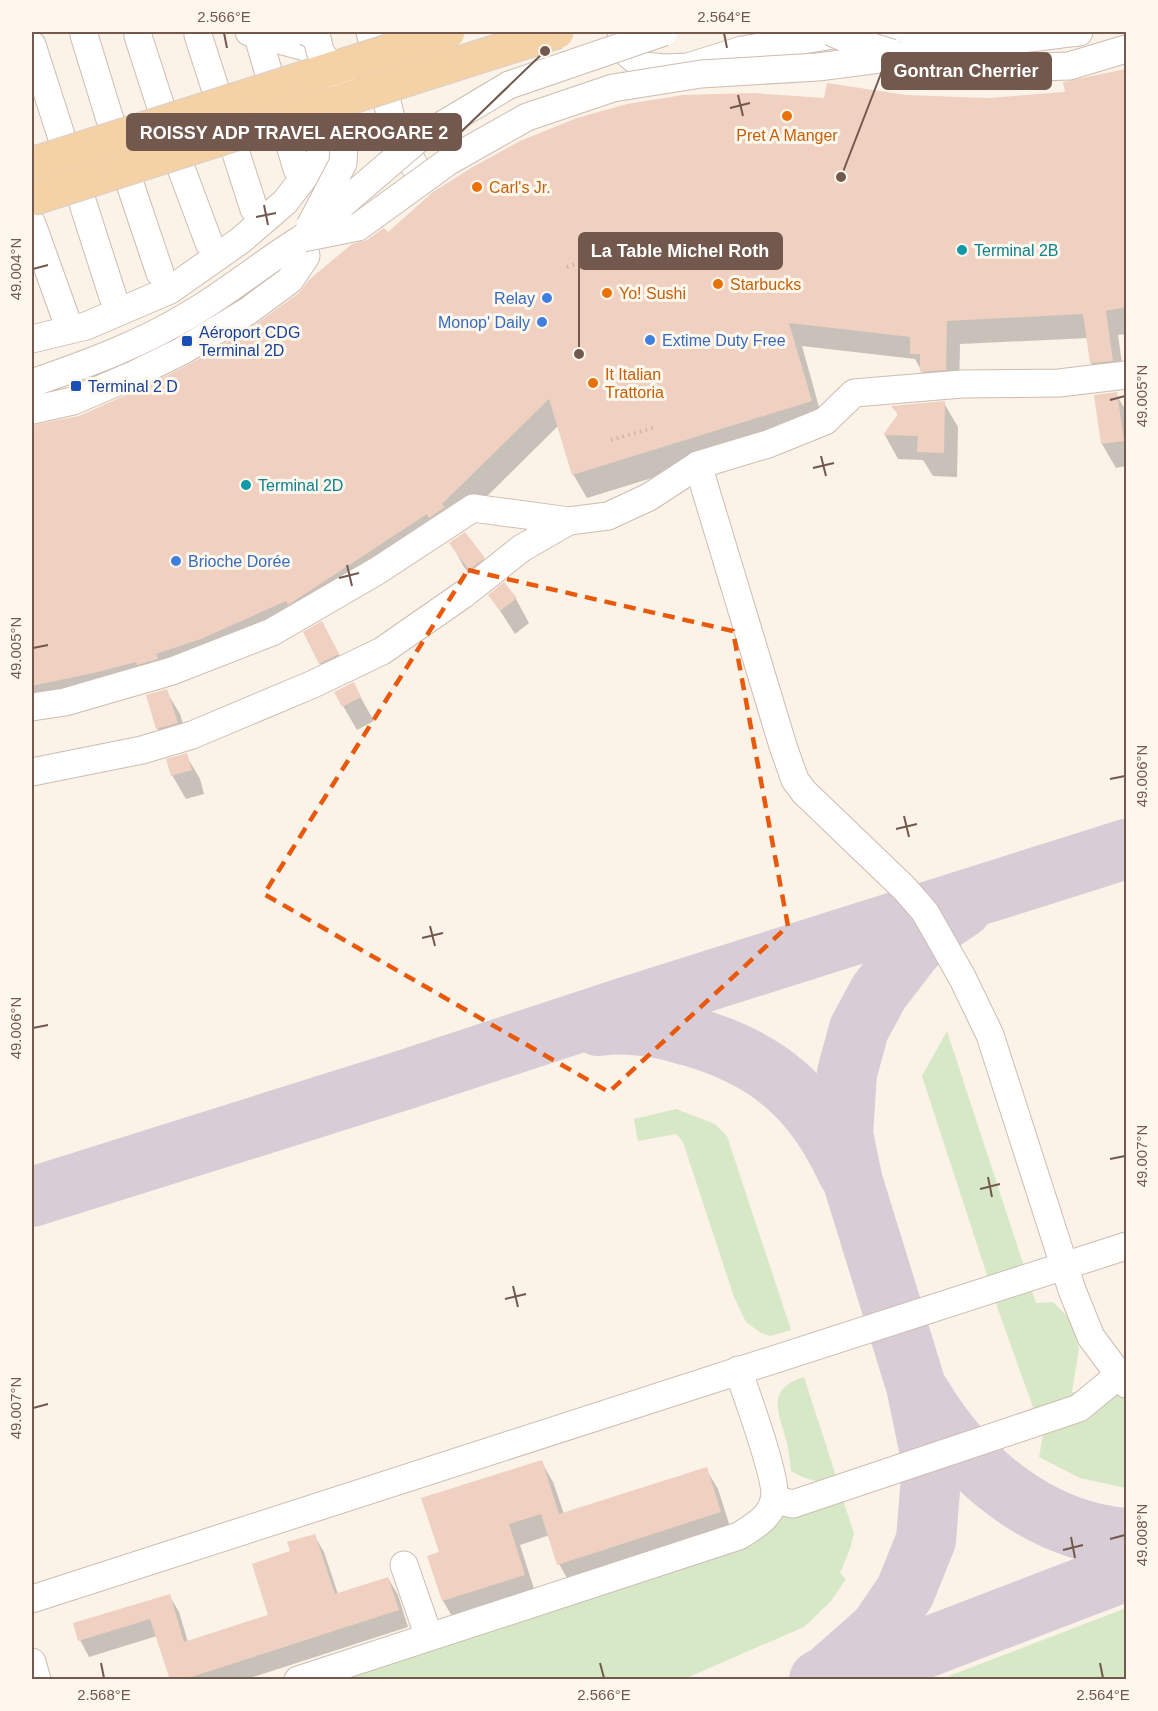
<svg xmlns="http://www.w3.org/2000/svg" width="1158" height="1711" font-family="Helvetica,sans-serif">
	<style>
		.green { fill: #d7e8c7 }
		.shadow { fill: #0003 }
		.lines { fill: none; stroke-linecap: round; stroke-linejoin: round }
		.taxiway { stroke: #d8ccd6; stroke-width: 60 }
		.building { fill: #efd0c1 }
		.minor-casing { stroke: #cebcb1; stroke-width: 29 }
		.path { stroke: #d4b3a4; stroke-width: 4; stroke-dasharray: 1.5 4.5; stroke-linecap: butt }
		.minor { stroke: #fff; stroke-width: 27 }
		.minor-bridge-casing { stroke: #cebcb1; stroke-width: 29; stroke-linecap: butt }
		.major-bridge-casing { stroke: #d8d0cd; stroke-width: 35; stroke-linecap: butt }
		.minor-bridge { stroke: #fff; stroke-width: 27 }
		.major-bridge { stroke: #f5d2a5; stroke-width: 33 }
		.marked { fill: none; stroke: #e8590c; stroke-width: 4.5; stroke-dasharray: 12 8; stroke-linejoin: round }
		.ticks { fill: none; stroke: #73584d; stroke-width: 2 }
		.food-dot { fill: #e8710a; stroke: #fef7ee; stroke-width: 2 }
		.culture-dot { fill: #0f9aa8; stroke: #fef7ee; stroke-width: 2 }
		.shop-dot { fill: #3f7fe0; stroke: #fef7ee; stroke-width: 2 }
		.transit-dot { fill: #1a4fb4; stroke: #fef7ee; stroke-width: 2 }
		.labels { text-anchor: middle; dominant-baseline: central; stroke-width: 6; stroke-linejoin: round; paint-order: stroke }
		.food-label { font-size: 16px; fill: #c56008; stroke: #fef7ee; text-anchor: start }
		.culture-label { font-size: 16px; fill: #0d838f; stroke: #fef7ee; text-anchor: start }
		.shop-label { font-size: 16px; fill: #366cbe; stroke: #fef7ee; text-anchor: end }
		.transit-label { font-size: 16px; fill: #164399; stroke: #fef7ee; text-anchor: start }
		.leader { fill: none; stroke: #73584d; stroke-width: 2 }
		.callout-dot { fill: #73584d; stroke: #fef7ee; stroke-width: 2 }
		.callout { fill: #73584d; stroke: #73584d; stroke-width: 2 }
		.callout-label { font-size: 18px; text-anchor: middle; font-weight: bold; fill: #fff }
		.neatline { fill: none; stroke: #73584d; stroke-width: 2 }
		.ticks-label { font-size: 15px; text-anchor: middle; fill: #73584d }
	</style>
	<rect width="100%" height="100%" fill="#fbf2e8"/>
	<!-- green -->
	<g class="green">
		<polygon points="947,1031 1036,1303 1053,1302 1070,1319 1079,1349 1072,1392 1115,1394 1126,1391 1126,1488 1080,1478 1039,1457 1043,1435 1000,1315 922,1076"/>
		<polygon points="676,1109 715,1124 727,1136 791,1330 770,1336 761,1333 746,1322 734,1297 683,1142 676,1134 638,1141 634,1119"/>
		<path d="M804,1377L837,1479C818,1484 807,1480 791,1471C790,1462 789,1452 787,1443C781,1416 763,1389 804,1377Z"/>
		<polygon points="842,1497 854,1533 850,1549 840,1573 846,1579 831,1601 804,1627 684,1679 325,1680 778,1520 789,1514"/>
		<polygon points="1126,1608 1126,1679 941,1679"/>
	</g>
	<!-- shadow -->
	<g class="shadow">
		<polygon points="1126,70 1126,334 1118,335 1125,384 1105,387 1091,363 1088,338 960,344 959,393 935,395 915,359 802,346 824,425 587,498 573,474 558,426 455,528 303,627 32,712 32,427 80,417 190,366 257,326 388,234 826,100 906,96 988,100 1066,93 1065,83"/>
		<polygon points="1116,394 1126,411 1126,466 1116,468 1102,444 1096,396"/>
		<polygon points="944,403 958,427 957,477 933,476 923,460 898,459 885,435 899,416 893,407"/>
		<polygon points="451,543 483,558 497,582 484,593 464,567"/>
		<polygon points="490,595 516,599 529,623 515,634"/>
		<polygon points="335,647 351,678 334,687 320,663"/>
		<polygon points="353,684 374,721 357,730 343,706"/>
		<polygon points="166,691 180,714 190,747 172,752 158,729 148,696"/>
		<polygon points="186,755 200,779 204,794 186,799 172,775"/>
		<polygon points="541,1461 553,1482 564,1514 706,1469 718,1489 732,1533 571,1585 559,1564 550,1535 520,1545 536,1595 455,1621 443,1601 441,1553"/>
		<polygon points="314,1535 324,1552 338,1594 388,1578 398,1595 408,1627 244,1680 171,1680 157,1636 89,1657 80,1640 169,1595 179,1612 188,1642 270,1616 292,1552"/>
	</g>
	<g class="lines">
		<!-- taxiway -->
		<g class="taxiway">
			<path d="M598,1026C628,1022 660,1027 689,1036C767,1058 813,1097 847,1171"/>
			<polyline points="32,1197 401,1081 626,1007 1126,849"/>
			<path d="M922,1396C966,1470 1039,1531 1126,1538"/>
			<polyline points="819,1680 828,1675 879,1630 905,1592 926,1540 931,1478 931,1458 916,1386 853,1182 843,1134 847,1073 859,1029 879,992 913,948 934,927 962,908"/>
			<polyline points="838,1680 907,1655 1126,1571"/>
		</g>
	</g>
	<!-- building -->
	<g class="building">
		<polygon points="1126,69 1126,307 1106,311 1113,361 1090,363 1083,314 947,321 946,370 920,372 920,354 910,354 910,337 789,323 812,401 572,475 549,399 442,504 445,507 429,518 427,514 288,605 286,601 201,639 156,654 158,659 137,665 136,662 98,672 32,686 32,425 79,416 137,390 190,364 256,324 299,293 310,279 352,244 367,240 384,228 388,232 433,192 471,168 520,141 577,118 627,104 683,95 753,93 824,98 827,83 906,95 988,98 1065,92 1063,82"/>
		<polygon points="1117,392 1124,441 1101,444 1094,395"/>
		<polygon points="945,401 944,453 917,452 918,436 883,435 898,414 891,406"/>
		<polygon points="465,532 485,558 469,570 449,543"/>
		<polygon points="504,582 517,598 500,611 488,595"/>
		<polygon points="322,621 339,654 319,664 303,632"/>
		<polygon points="354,682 361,697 342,707 334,692"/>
		<polygon points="167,689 178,723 156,729 146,695"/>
		<polygon points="187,753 192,770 171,776 166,759"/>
		<polygon points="542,1460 559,1514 707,1467 721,1512 557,1565 541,1514 509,1524 525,1575 442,1601 427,1556 439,1552 421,1498"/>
		<polygon points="315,1534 335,1594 388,1577 399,1610 182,1680 170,1680 150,1619 78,1641 73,1623 170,1594 184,1642 268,1615 252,1564 290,1551 287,1542"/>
	</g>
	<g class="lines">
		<defs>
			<g id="minor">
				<polyline points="249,32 320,51"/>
				<polyline points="370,32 392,122 415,167"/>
				<polyline points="621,32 628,54 643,66 665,68 688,67 742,50 851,32"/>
				<polyline points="84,35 127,175 160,273"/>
				<polyline points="198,35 254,209"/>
				<polyline points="138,36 178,160 209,243"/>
				<path d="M880,37C944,53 1015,39 1079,32"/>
				<polyline points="259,40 297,169"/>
				<polyline points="32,45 113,297"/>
				<polyline points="903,56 915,69 927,71 1069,66 1126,49"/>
				<polyline points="32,224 65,316"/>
				<polyline points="32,339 86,326 170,290 241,240 285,202 345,124"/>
				<path d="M32,383C87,364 142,344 192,313C231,290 265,261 303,238L306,256L290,280L248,311L182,351L131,376L73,401L32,410"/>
				<polyline points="698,465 783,746 795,780 804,792 905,889 925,912 962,977 990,1035 1072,1290 1091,1337 1126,1384"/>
				<polyline points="32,707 65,702 172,671 272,632 377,571 473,508 569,521 608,516 649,497 698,465 768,444 825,421 854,393 962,384 1059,383 1126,375"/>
				<polyline points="32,772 142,750 192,735 311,685 382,651 464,594 522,548 569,521"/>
				<polyline points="775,1500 793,1504 1079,1408 1119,1375"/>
				<polyline points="404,1565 429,1637"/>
				<polyline points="32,1599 1126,1246"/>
				<polyline points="32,1662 37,1680"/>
				<path d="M298,1680L739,1536C753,1527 770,1518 774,1500C779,1483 746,1393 738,1370"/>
			</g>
		</defs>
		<!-- minor casing -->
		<use href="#minor" class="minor-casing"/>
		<!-- path -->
		<g class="path">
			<polyline points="567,267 612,253"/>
			<polyline points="611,440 656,427"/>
		</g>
		<!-- minor -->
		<use href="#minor" class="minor"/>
		<defs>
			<g id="minor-bridge">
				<polyline points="307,32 317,38 320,51 341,84 345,124 343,163 310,226"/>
				<polyline points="831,32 849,40 892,53"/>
				<polyline points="304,237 417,140 509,85 664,32"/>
				<polyline points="303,238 358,227 449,161 527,117 613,88 701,74 818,67 903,56"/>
			</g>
			<g id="major-bridge">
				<polyline points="32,164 448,32"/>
				<polyline points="32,199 557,32"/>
			</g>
		</defs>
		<!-- minor-bridge casing -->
		<use href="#minor-bridge" class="minor-bridge-casing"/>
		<!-- major-bridge casing -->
		<use href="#major-bridge" class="major-bridge-casing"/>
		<!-- minor-bridge -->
		<use href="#minor-bridge" class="minor-bridge"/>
		<!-- major-bridge -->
		<use href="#major-bridge" class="major-bridge"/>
	</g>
	<!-- marked area -->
	<path class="marked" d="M468,570L733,631L788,926L609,1092L264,894Z"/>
	<!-- ticks -->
	<path class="ticks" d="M224,33L227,48M724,33L727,48M738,95L743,116M730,108L750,103M264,205L268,225M256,217L276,213M33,269L48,265M1110,400L1125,396M821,456L826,476M813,468L834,463M347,565L352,586M339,578L359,573M33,648L48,645M1110,779L1125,776M904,816L909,837M896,829L917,824M430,926L435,946M422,938L443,933M33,1028L48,1025M1110,1159L1125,1156M988,1177L992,1197M980,1189L1000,1184M513,1286L518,1307M505,1299L526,1294M33,1408L48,1404M1071,1537L1075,1558M1110,1539L1125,1535M1063,1550L1083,1545M101,1663L104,1678M600,1663L604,1678M1100,1663L1103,1678"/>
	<!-- markers -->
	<g class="food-dot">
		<circle cx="787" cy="116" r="6"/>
		<circle cx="477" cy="187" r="6"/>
		<circle cx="718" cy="284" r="6"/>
		<circle cx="607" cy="293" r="6"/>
		<circle cx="593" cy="383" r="6"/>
	</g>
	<g class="culture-dot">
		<circle cx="962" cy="250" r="6"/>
		<circle cx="246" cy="485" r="6"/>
	</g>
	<g class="shop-dot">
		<circle cx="547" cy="298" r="6"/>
		<circle cx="542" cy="322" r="6"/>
		<circle cx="650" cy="340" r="6"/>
		<circle cx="176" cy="561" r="6"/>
	</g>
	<g class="transit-dot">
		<rect x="181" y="335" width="12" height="12" rx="3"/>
		<rect x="70" y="380" width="12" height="12" rx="3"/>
	</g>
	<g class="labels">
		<!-- food labels -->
		<g class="food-label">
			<text x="787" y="135" text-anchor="middle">Pret A Manger</text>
			<text x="489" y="187">Carl's Jr.</text>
			<text x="730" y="284">Starbucks</text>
			<text x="619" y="293">Yo! Sushi</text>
			<text x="605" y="374">It Italian<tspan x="605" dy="18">Trattoria</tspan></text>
		</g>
		<!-- culture labels -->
		<g class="culture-label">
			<text x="974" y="250">Terminal 2B</text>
			<text x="258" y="485">Terminal 2D</text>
		</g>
		<!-- shop labels -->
		<g class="shop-label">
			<text x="535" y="298">Relay</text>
			<text x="530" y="322">Monop' Daily</text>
			<text x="662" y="340" text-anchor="start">Extime Duty Free</text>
			<text x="188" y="561" text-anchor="start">Brioche Dorée</text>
		</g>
		<!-- transit labels -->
		<g class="transit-label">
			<text x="199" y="332">Aéroport CDG<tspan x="199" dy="18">Terminal 2D</tspan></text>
			<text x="88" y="386">Terminal 2 D</text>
		</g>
	</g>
	<!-- callouts -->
	<path class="leader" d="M841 177L882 71M545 51L461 132M579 354L579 251"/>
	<g class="callout-dot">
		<circle cx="841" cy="177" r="6"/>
		<circle cx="545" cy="51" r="6"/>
		<circle cx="579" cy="354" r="6"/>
	</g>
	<g class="callout">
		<rect x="882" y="53" width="169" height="36" rx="6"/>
		<rect x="127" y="114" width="334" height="36" rx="6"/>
		<rect x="579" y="233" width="203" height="36" rx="6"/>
	</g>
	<g class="callout-label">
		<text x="966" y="77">Gontran Cherrier</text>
		<text x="294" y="139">ROISSY ADP TRAVEL AEROGARE 2</text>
		<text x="680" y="257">La Table Michel Roth</text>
	</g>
	<!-- border -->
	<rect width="1158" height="1711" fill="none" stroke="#fef7ee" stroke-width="66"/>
	<rect x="33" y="33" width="1092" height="1645" class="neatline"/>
	<g class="ticks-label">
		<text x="224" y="22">2.566°E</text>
		<text x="724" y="22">2.564°E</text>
		<text transform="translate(16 269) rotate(-90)" y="5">49.004°N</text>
		<text transform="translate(1142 396) rotate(-90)" y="5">49.005°N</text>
		<text transform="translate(16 648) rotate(-90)" y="5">49.005°N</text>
		<text transform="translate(1142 776) rotate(-90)" y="5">49.006°N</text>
		<text transform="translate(16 1028) rotate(-90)" y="5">49.006°N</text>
		<text transform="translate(1142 1156) rotate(-90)" y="5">49.007°N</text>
		<text transform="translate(16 1408) rotate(-90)" y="5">49.007°N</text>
		<text transform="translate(1142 1535) rotate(-90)" y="5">49.008°N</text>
		<text x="104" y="1700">2.568°E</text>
		<text x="604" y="1700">2.566°E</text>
		<text x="1103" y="1700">2.564°E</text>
	</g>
</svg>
